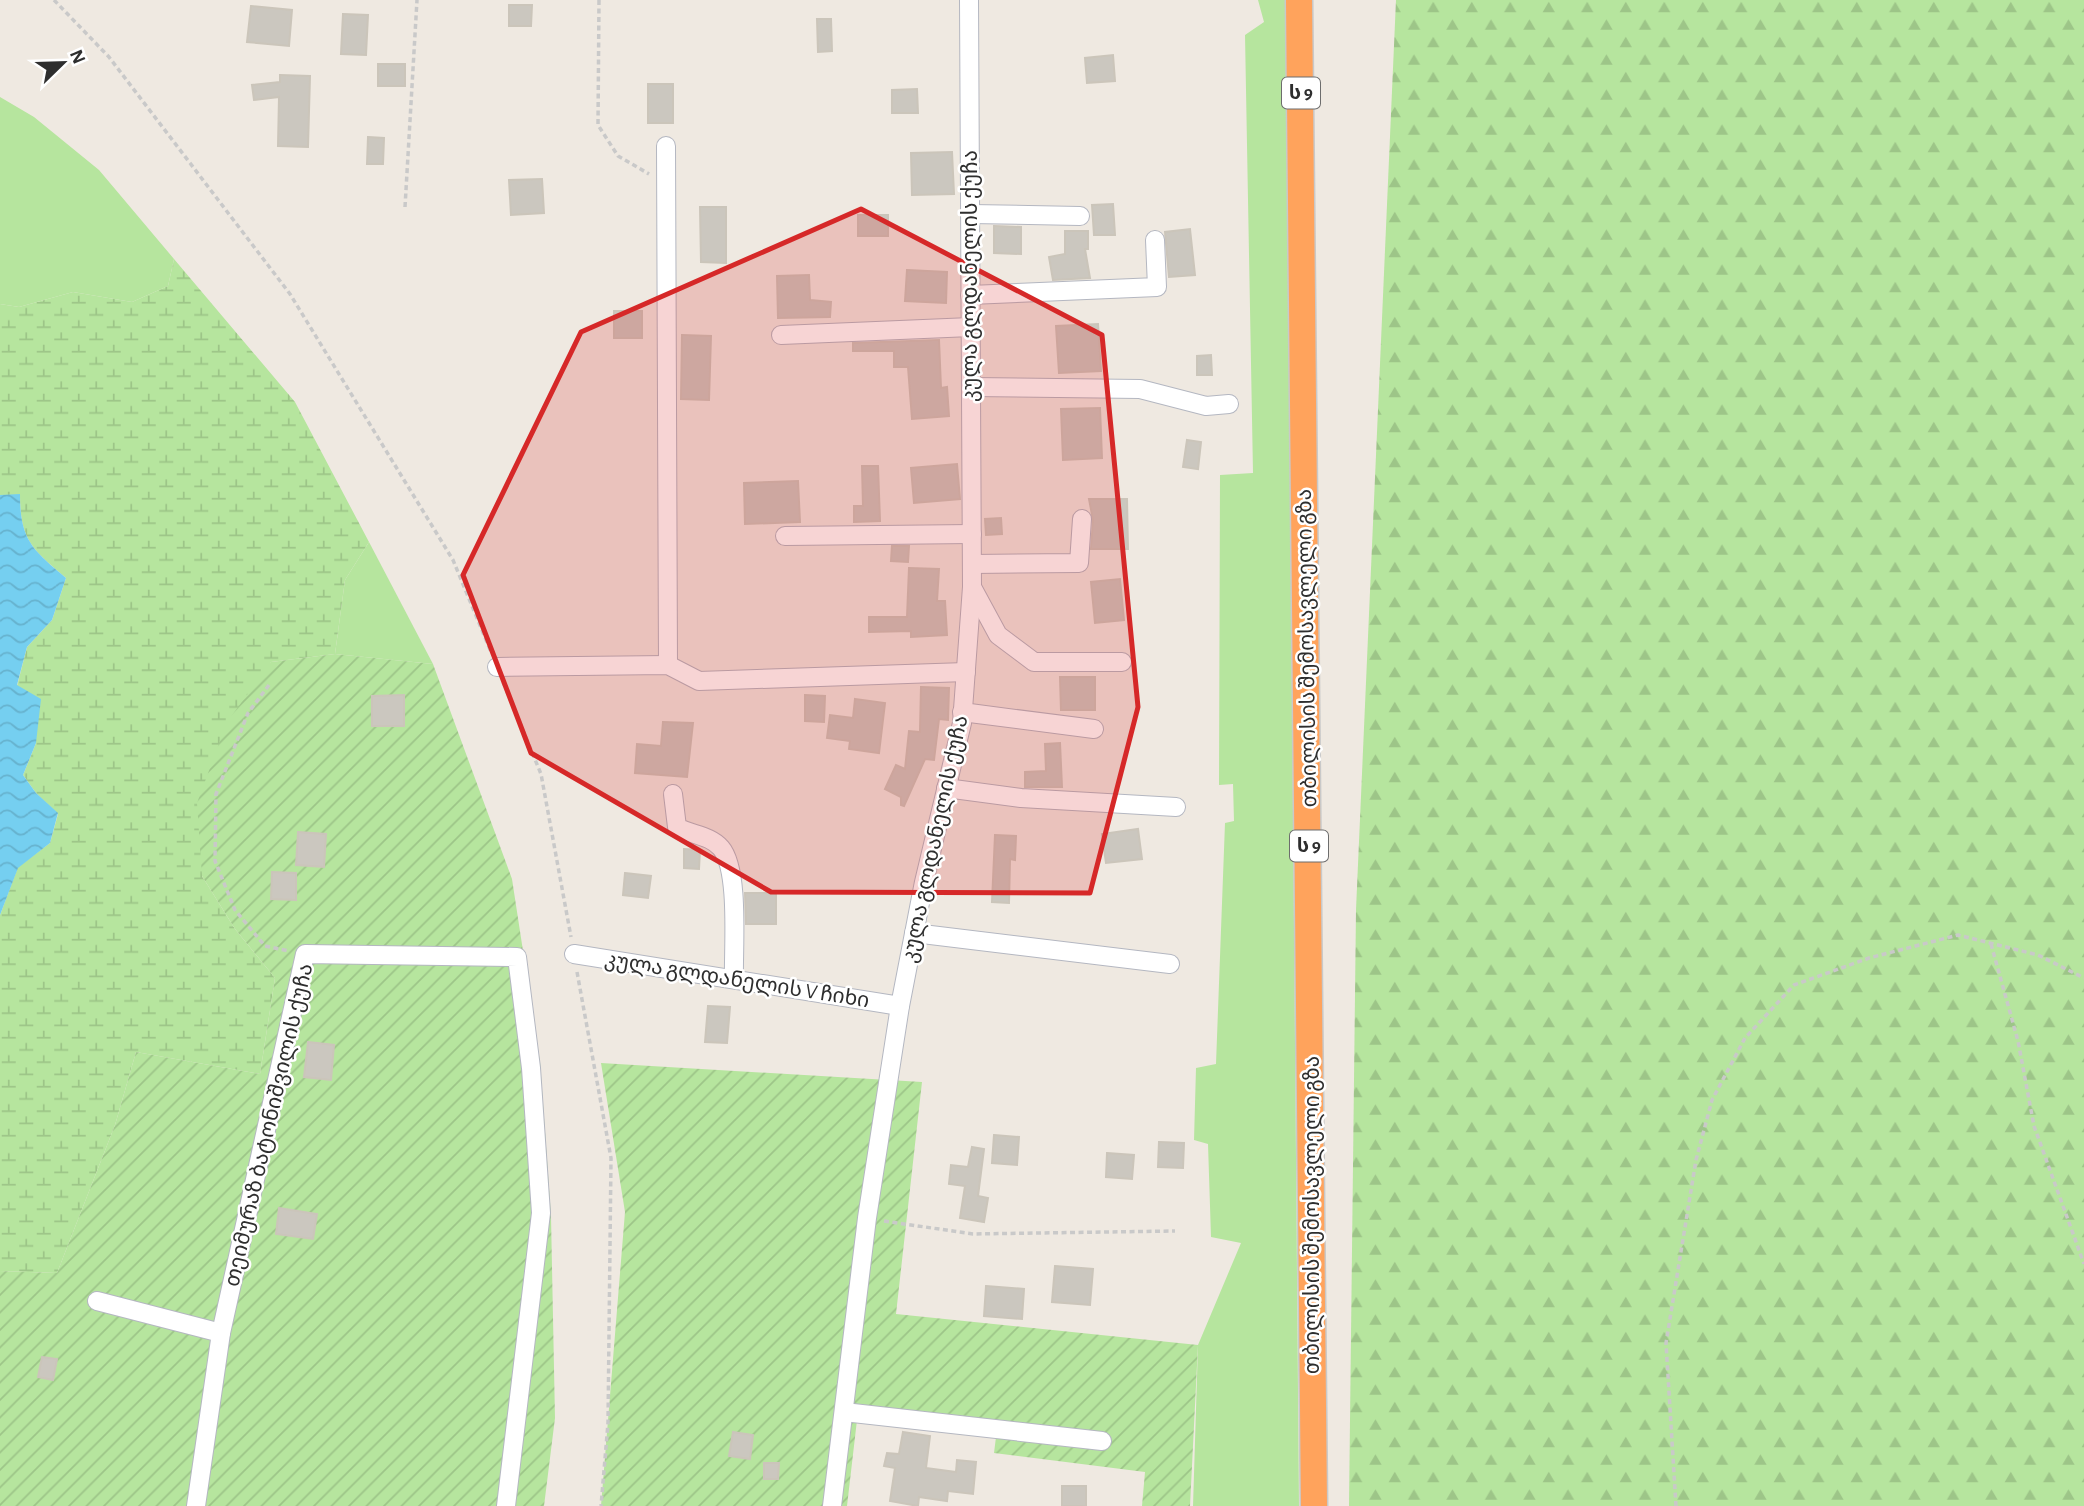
<svg xmlns="http://www.w3.org/2000/svg" width="2084" height="1506" font-family="'Alegreya Sans','Noto Sans Georgian',sans-serif">
	<style>
		.grass { fill: #b6e59e }
		.forest { fill: url(#forest-firs) }
		.wetland { fill: url(#wetland-marsh) }
		.garden { fill: url(#garden-furrows) }
		.water { fill: url(#water-waves) }
		.building { fill: #cbc7bf; stroke: #cbc5ba; stroke-width: 2 }
		.lines { fill: none; stroke-linecap: round; stroke-linejoin: round }
		.minor-casing { stroke: #b4b7c1; stroke-width: 20 }
		.highway-casing { stroke: #c9c9c9; stroke-width: 29 }
		.path { stroke: #c9c9c9; stroke-width: 3.5; stroke-dasharray: 5 3.5; stroke-linecap: butt }
		.minor { stroke: #fff; stroke-width: 18 }
		.highway { stroke: #ffa35c; stroke-width: 26 }
		.marked { fill: #d62828; fill-opacity: 0.2; stroke: #d62828; stroke-width: 5; stroke-linejoin: round }
		.labels { text-anchor: middle; dominant-baseline: central; stroke-width: 5; stroke-linejoin: round; paint-order: stroke }
		.shield { fill: #fff; stroke: #6d6d6d; stroke-width: 2 }
		.shield-label { font-size: 19px; font-weight: bold; fill: #2e2e2e }
		.street-label { font-size: 21px; fill: #2e2e2e; stroke: #fff }
	</style>
	<defs>
		<pattern id="forest-firs" width="22" height="20" patternUnits="userSpaceOnUse" patternTransform="scale(1.75)"><rect width="22" height="20" fill="#b6e59e"/><path d="M5 1l3.5 6h-7zM16 11l3.5 6h-7z" fill="#9dc588"/></pattern>
		<pattern id="wetland-marsh" width="20" height="14" patternUnits="userSpaceOnUse" patternTransform="scale(1.75)"><rect width="20" height="14" fill="#b6e59e"/><path d="M1 5h8M5 5V1M11 12h8M15 12V8" fill="none" stroke="#9dc588"/></pattern>
		<pattern id="garden-furrows" width="10" height="10" patternUnits="userSpaceOnUse" patternTransform="scale(1.75)"><rect width="10" height="10" fill="#b6e59e"/><path d="M-1 1l2-2M0 10L10 0M9 11l2-2" fill="none" stroke="#9dc588"/></pattern>
		<pattern id="water-waves" width="16" height="10" patternUnits="userSpaceOnUse" patternTransform="scale(1.75)"><rect width="16" height="10" fill="#75cff0"/><path d="M0 5q4-4 8 0t8 0" fill="none" stroke="#66b2ce"/></pattern>
	</defs>
	<rect width="100%" height="100%" fill="#efe9e1"/>
	<!-- grass -->
	<g class="grass">
		<polygon points="1258,0 1286,0 1299,1506 1193,1506 1198,1345 1241,1243 1211,1237 1208,1144 1194,1140 1196,1068 1216,1064 1225,823 1234,821 1233,784 1219,785 1220,475 1253,473 1245,35 1264,22"/>
		<polygon points="0,97 34,117 99,170 174,259 168,286 132,302 73,292 19,307 0,304"/>
		<polygon points="369,542 433,664 335,654 345,580"/>
	</g>
	<!-- forest -->
	<polygon class="forest" points="1396,0 2084,0 2084,1506 1349,1506 1356,910"/>
	<!-- wetland -->
	<path class="wetland" d="M174,259L295,402L369,542L345,580L335,654L271,662L202,876L235,929L275,978L260,1074L136,1052L115,1125L57,1273L0,1271V915L18,867L50,843L58,814L36,793L23,775L36,743L17,686L27,647L52,620L66,578C32,549 20,540 20,495H0V304L19,307L73,292L132,302L168,286Z"/>
	<!-- garden -->
	<g class="garden">
		<polygon points="335,654 433,664 512,879 540,1062 551,1216 555,1418 544,1506 0,1506 0,1271 57,1273 115,1125 136,1052 260,1074 275,978 235,929 202,876 197,803 227,722 271,662"/>
		<polygon points="601,1063 922,1082 896,1314 1198,1345 1190,1506 1142,1506 1145,1472 994,1453 996,1437 857,1420 847,1506 601,1506 625,1212"/>
	</g>
	<!-- water -->
	<path class="water" d="M20,494C20,540 32,549 66,578L52,620L27,647L17,685L41,699L36,743L23,775L36,793L58,813L50,843L18,868L0,915V495Z"/>
	<!-- building -->
	<g class="building">
		<polygon points="509,5 532,5 531,26 509,26"/>
		<polygon points="251,6 292,10 289,46 247,42"/>
		<polygon points="343,14 368,15 366,55 341,54"/>
		<polygon points="817,19 831,19 832,51 818,52"/>
		<polygon points="1113,55 1115,81 1087,83 1085,58"/>
		<rect x="378" y="64" width="27" height="22"/>
		<polygon points="280,75 310,76 308,147 278,146 279,97 254,100 252,85 280,82"/>
		<rect x="648" y="84" width="25" height="39"/>
		<polygon points="917,89 918,113 892,113 892,90"/>
		<polygon points="368,137 384,138 383,164 367,164"/>
		<polygon points="952,152 954,194 912,195 911,153"/>
		<polygon points="542,179 544,213 511,215 509,180"/>
		<polygon points="1113,204 1115,235 1094,235 1092,205"/>
		<polygon points="700,207 726,207 726,263 701,262"/>
		<rect x="858" y="215" width="30" height="21"/>
		<polygon points="994,226 1021,227 1021,254 994,253"/>
		<polygon points="1190,229 1195,275 1169,277 1165,232"/>
		<polygon points="1065,231 1088,231 1088,249 1085,249 1090,278 1053,280 1049,257 1065,254"/>
		<polygon points="907,270 947,272 946,303 905,301"/>
		<polygon points="809,275 810,300 831,302 830,317 778,318 777,276"/>
		<rect x="614" y="311" width="28" height="27"/>
		<polygon points="1098,324 1101,371 1059,373 1056,326"/>
		<polygon points="682,335 711,336 709,400 681,399"/>
		<polygon points="939,340 941,388 947,387 949,416 912,419 908,367 894,367 894,351 853,351 853,343"/>
		<polygon points="1211,355 1212,375 1197,375 1197,356"/>
		<polygon points="1100,408 1102,458 1063,460 1061,409"/>
		<polygon points="1187,440 1201,442 1198,469 1183,467"/>
		<polygon points="957,464 960,499 914,503 911,468"/>
		<polygon points="862,466 878,466 880,521 854,522 854,506 863,506"/>
		<polygon points="798,481 800,522 745,524 744,483"/>
		<polygon points="1089,499 1127,499 1128,549 1091,549 1093,520"/>
		<polygon points="1001,518 1002,534 986,535 985,519"/>
		<polygon points="892,546 909,546 908,562 891,561"/>
		<polygon points="909,568 939,569 937,601 945,601 947,635 911,637 911,631 869,632 869,617 907,617"/>
		<polygon points="1120,579 1124,620 1095,623 1091,582"/>
		<polygon points="1060,677 1095,677 1095,710 1061,710"/>
		<polygon points="921,687 949,688 948,720 939,719 934,760 925,759 904,806 901,805 901,797 885,789 896,765 905,769 909,731 920,732"/>
		<polygon points="404,695 404,726 372,726 372,696"/>
		<polygon points="805,695 825,696 824,722 805,721"/>
		<polygon points="855,699 885,703 879,753 849,749 850,741 827,738 830,715 853,718"/>
		<polygon points="663,722 693,723 687,777 635,773 637,744 661,746"/>
		<polygon points="1060,743 1062,787 1025,787 1025,772 1046,771 1045,744"/>
		<polygon points="1138,829 1142,859 1106,863 1102,834"/>
		<polygon points="298,832 326,834 324,867 296,865"/>
		<polygon points="995,835 1016,836 1015,860 1010,859 1009,903 992,902"/>
		<polygon points="684,849 700,850 699,869 684,868"/>
		<polygon points="272,872 296,873 296,900 271,899"/>
		<polygon points="625,873 651,876 648,898 623,895"/>
		<polygon points="745,893 776,893 776,924 746,924"/>
		<polygon points="708,1006 730,1007 727,1043 705,1042"/>
		<polygon points="308,1042 334,1045 331,1080 304,1077"/>
		<polygon points="994,1135 1019,1137 1017,1165 992,1163"/>
		<polygon points="1159,1142 1184,1143 1183,1168 1158,1167"/>
		<polygon points="972,1147 984,1149 978,1196 988,1198 984,1222 960,1218 965,1186 949,1184 951,1165 968,1167"/>
		<polygon points="1107,1153 1134,1155 1132,1179 1106,1177"/>
		<polygon points="279,1208 317,1214 313,1239 276,1234"/>
		<polygon points="1055,1266 1093,1269 1090,1305 1052,1302"/>
		<polygon points="986,1286 1024,1289 1022,1319 984,1316"/>
		<polygon points="42,1357 57,1359 53,1380 38,1377"/>
		<polygon points="733,1432 753,1435 750,1459 729,1456"/>
		<polygon points="903,1432 930,1436 926,1468 956,1472 957,1460 976,1462 973,1494 948,1491 947,1501 919,1497 918,1506 890,1501 895,1468 884,1466 887,1453 899,1454"/>
		<polygon points="764,1463 779,1463 778,1479 764,1479"/>
		<rect x="1062" y="1486" width="24" height="20"/>
	</g>
	<g class="lines">
		<defs>
			<g id="minor">
				<polyline points="666,146 668,665"/>
				<polyline points="970,214 1080,216"/>
				<polyline points="970,295 1157,287 1155,240"/>
				<polyline points="781,335 971,327"/>
				<polyline points="971,387 1140,389 1206,406 1229,404"/>
				<polyline points="785,536 972,534"/>
				<polyline points="972,564 1079,563 1082,519"/>
				<polyline points="972,587 998,635 1034,662 1122,662"/>
				<polyline points="497,667 668,665 699,681 966,672"/>
				<polyline points="962,712 1094,729"/>
				<polyline points="946,788 1021,798 1176,807"/>
				<path d="M673,794L677,827C691,835 710,835 721,848C740,870 733,950 734,979"/>
				<polyline points="914,933 1170,964"/>
				<polyline points="574,954 900,1006"/>
				<polyline points="97,1301 221,1333 196,1506"/>
				<polyline points="221,1333 305,954 517,957 531,1068 541,1213 506,1506"/>
				<polyline points="844,1412 1102,1441"/>
				<polyline points="832,1506 867,1218 900,1006 924,882 962,723 972,587 969,0"/>
			</g>
			<polyline id="highway" points="1299,0 1314,1506"/>
		</defs>
		<!-- minor casing -->
		<use href="#minor" class="minor-casing"/>
		<!-- highway casing -->
		<use href="#highway" class="highway-casing"/>
		<!-- path -->
		<g class="path">
			<polyline points="54,0 109,57 290,294 453,560 491,652"/>
			<polyline points="599,0 598,125 618,156 649,174"/>
			<polyline points="405,207 417,0"/>
			<polyline points="503,682 541,774 571,937"/>
			<polyline points="269,685 248,713 216,794 215,861 235,910 265,946 289,951"/>
			<polyline points="1991,944 2018,1041 2034,1126 2084,1264"/>
			<polyline points="577,972 611,1158 608,1423 601,1506"/>
			<polyline points="884,1221 973,1234 1175,1231"/>
			<polyline points="1676,1506 1666,1343 1696,1160 1712,1100 1745,1038 1794,985 1869,958 1958,935 2038,955 2084,978"/>
		</g>
		<!-- minor -->
		<use href="#minor" class="minor"/>
		<!-- highway -->
		<use href="#highway" class="highway"/>
	</g>
	<!-- marked area -->
	<path class="marked" d="M861,209L1102,335L1138,707L1090,893L771,892L531,753L463,575L581,332Z"/>
	<g class="labels">
		<!-- shield labels -->
		<g class="shield">
			<rect x="1282" y="77.5" width="38" height="31" rx="5"/>
			<rect x="1290" y="830.5" width="38" height="31" rx="5"/>
		</g>
		<g class="shield-label">
			<text x="1301" y="93">ს 9</text>
			<text x="1309" y="846">ს 9</text>
		</g>
		<!-- street labels -->
		<g class="street-label">
			<text transform="translate(970 276) rotate(-90)">კულა გლდანელის ქუჩა</text>
			<text transform="translate(1307 648) rotate(-91)">თბილისის შემოსავლელი გზა</text>
			<text transform="translate(935 839) rotate(-78)">კულა გლდანელის ქუჩა</text>
			<text transform="translate(737 980) rotate(9)">კულა გლდანელის V ჩიხი</text>
			<text transform="translate(269 1125) rotate(-77)">თეიმურაზ ბატონიშვილის ქუჩა</text>
			<text transform="translate(1312 1215) rotate(-90)">თბილისის შემოსავლელი გზა</text>
		</g>
	</g>
	<!-- north arrow -->
	<g transform="translate(63 63) rotate(67)" stroke="#ffffff" stroke-width="5" paint-order="stroke">
	<path d="M0-5L12 26L0 18L-12 26Z" fill="#2e2e2e"/>
	<text y="-10" font-size="19" font-weight="bold" text-anchor="middle" fill="#2e2e2e">N</text>
	</g>
</svg>
